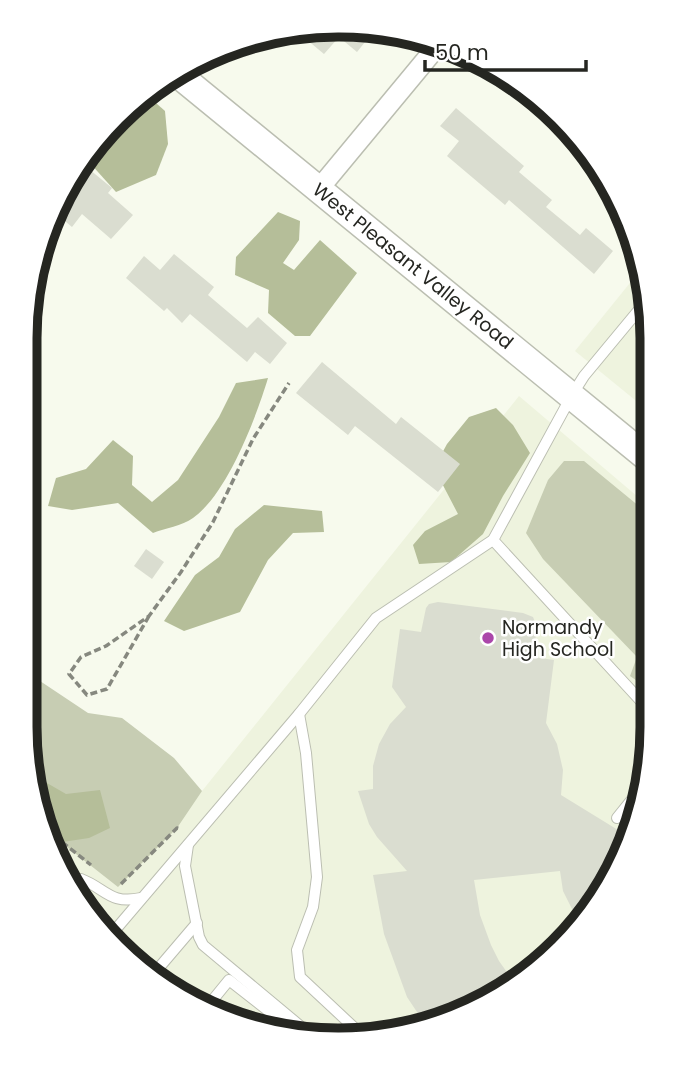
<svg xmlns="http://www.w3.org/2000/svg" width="677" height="1065" font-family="Poppins,sans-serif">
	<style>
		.built { fill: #eef3de }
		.green { fill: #c7cdb3 }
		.forest { fill: #b5be99 }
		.building { fill: #daddd0 }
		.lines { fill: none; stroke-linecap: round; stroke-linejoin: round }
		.service-casing { stroke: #bbbeb1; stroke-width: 12 }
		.minor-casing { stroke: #bbbeb1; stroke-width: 22 }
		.secondary-casing { stroke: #bbbeb1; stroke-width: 29 }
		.path { stroke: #86887f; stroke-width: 3.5; stroke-dasharray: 7 3.5; stroke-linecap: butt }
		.service { stroke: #fff; stroke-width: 10 }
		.minor { stroke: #fff; stroke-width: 19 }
		.secondary { stroke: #fff; stroke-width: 26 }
		.poi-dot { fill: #ab46aa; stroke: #fff; stroke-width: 2.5 }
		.labels { text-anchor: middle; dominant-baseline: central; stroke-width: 5; stroke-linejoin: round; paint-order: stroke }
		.street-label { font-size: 19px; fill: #252621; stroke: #fff }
		.poi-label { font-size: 19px; fill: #252621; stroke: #fff; text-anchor: start }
		.rim { fill: none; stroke: #252621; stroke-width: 9 }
	</style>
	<rect width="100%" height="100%" fill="#f7faed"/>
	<!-- built -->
	<g class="built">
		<polygon points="638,273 652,318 651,413 575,351"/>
		<polygon points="519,396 651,508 650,767 628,847 587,918 513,987 420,1030 318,1040 237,1024 147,975 78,901 41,827 42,806 202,791"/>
	</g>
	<!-- green -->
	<g class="green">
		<polygon points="564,461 584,461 651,516 650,690 630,676 637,657 543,559 526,533 548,480"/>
		<polygon points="25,671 88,713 122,718 174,758 202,791 177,828 118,887 62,843 54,853 41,827 25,726"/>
	</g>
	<!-- forest -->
	<g class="forest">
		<polygon points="148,96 165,111 168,144 156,175 116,192 89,162 95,142"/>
		<polygon points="278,212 300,221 299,240 283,263 294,270 320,240 357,273 310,336 295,336 268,313 269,290 235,275 236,257"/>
		<path d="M268,378C256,418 227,494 193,518C182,526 165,528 153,533L118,503L72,510L48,506L56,478L86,469L113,440L133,456L132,485L152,502L178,480L219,417L236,383Z"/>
		<polygon points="496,408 513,425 530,453 503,496 483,534 451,562 419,564 413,545 425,531 458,514 434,468 447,444 469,417"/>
		<polygon points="264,505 322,511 324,532 293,533 268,560 240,612 184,631 164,621 195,575 219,557 235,529"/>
		<polygon points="40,779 66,794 100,790 110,828 89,838 49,844 41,827 34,785"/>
	</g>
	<!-- building -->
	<g class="building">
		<polygon points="298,27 330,29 373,32 357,52 339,37 324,54 294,29"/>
		<polygon points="456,108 524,166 519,172 552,200 546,207 580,235 586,228 613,251 594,274 509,200 505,205 447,156 459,141 440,126"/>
		<polygon points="84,165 112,188 108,193 133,215 111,239 82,214 72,227 53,211 68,184"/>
		<polygon points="174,254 214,287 208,295 247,328 258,317 287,343 270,364 255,352 247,362 190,314 182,323 167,308 164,311 126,278 144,256 160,270"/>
		<polygon points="322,362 396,424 401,417 460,464 438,492 355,426 348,435 296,393"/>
		<polygon points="146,549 164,562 152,579 134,566"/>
		<polygon points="438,602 523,613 533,617 537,627 533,657 554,660 546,723 557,744 563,770 561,795 631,838 628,847 587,918 580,925 563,891 560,871 474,880 480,915 491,945 499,961 516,985 427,1027 407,997 384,934 373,875 407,871 377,837 369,824 358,791 373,789 373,766 379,744 390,724 406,707 392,687 400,629 421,632 426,608 429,604"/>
	</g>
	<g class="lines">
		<defs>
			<g id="service">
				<polyline points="493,540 650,711"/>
				<polyline points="299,714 306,753 317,877 313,907 297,950 300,977 362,1035"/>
				<polyline points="617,818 646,782"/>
				<polyline points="188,845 185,866 199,937 203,945 317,1040"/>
				<path d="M70,887L81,879C105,888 110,905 141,898"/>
				<polyline points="110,936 299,714 376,618 493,540 572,395 584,376 647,300"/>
				<polyline points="151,977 197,923"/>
				<polyline points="207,1007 229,980 275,1016 264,1029"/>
				<polyline points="275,1016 299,1036"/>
			</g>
			<polyline id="minor" points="318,190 439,44"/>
			<polyline id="secondary" points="175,72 651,461"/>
		</defs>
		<!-- service casing -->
		<use href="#service" class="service-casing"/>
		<!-- minor casing -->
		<use href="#minor" class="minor-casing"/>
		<!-- secondary casing -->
		<use href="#secondary" class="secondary-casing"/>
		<!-- path -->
		<g class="path">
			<polyline points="149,616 107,689 87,695 69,674 81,657 106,646 149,616 181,572 213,522 253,439 289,383"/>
			<polyline points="62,842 91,865"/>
			<polyline points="121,884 177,828 181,829"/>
		</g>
		<!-- service -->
		<use href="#service" class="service"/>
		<!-- minor -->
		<use href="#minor" class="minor"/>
		<!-- secondary -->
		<use href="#secondary" class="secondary"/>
	</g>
	<!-- markers -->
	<circle class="poi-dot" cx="488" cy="638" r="7"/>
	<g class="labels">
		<!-- street labels -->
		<g class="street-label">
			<text transform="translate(413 266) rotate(39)">West Pleasant Valley Road</text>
		</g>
		<!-- poi labels -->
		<g class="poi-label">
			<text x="502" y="627">Normandy<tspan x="502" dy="22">High School</tspan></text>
		</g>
	</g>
	<!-- crop -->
	<path d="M0 0H677V1065H0ZM338 37H339A301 301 0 0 1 640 338V727A301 301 0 0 1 339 1028H338A301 301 0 0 1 37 727V338A301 301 0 0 1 338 37Z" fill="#fff" fill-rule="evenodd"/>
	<path class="rim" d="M338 37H339A301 301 0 0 1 640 338V727A301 301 0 0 1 339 1028H338A301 301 0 0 1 37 727V338A301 301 0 0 1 338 37Z"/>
	<!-- scale -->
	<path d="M425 60v10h161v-10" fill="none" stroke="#252621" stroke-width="3.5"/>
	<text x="435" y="60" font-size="21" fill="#252621" stroke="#ffffff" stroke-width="5" paint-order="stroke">50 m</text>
</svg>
